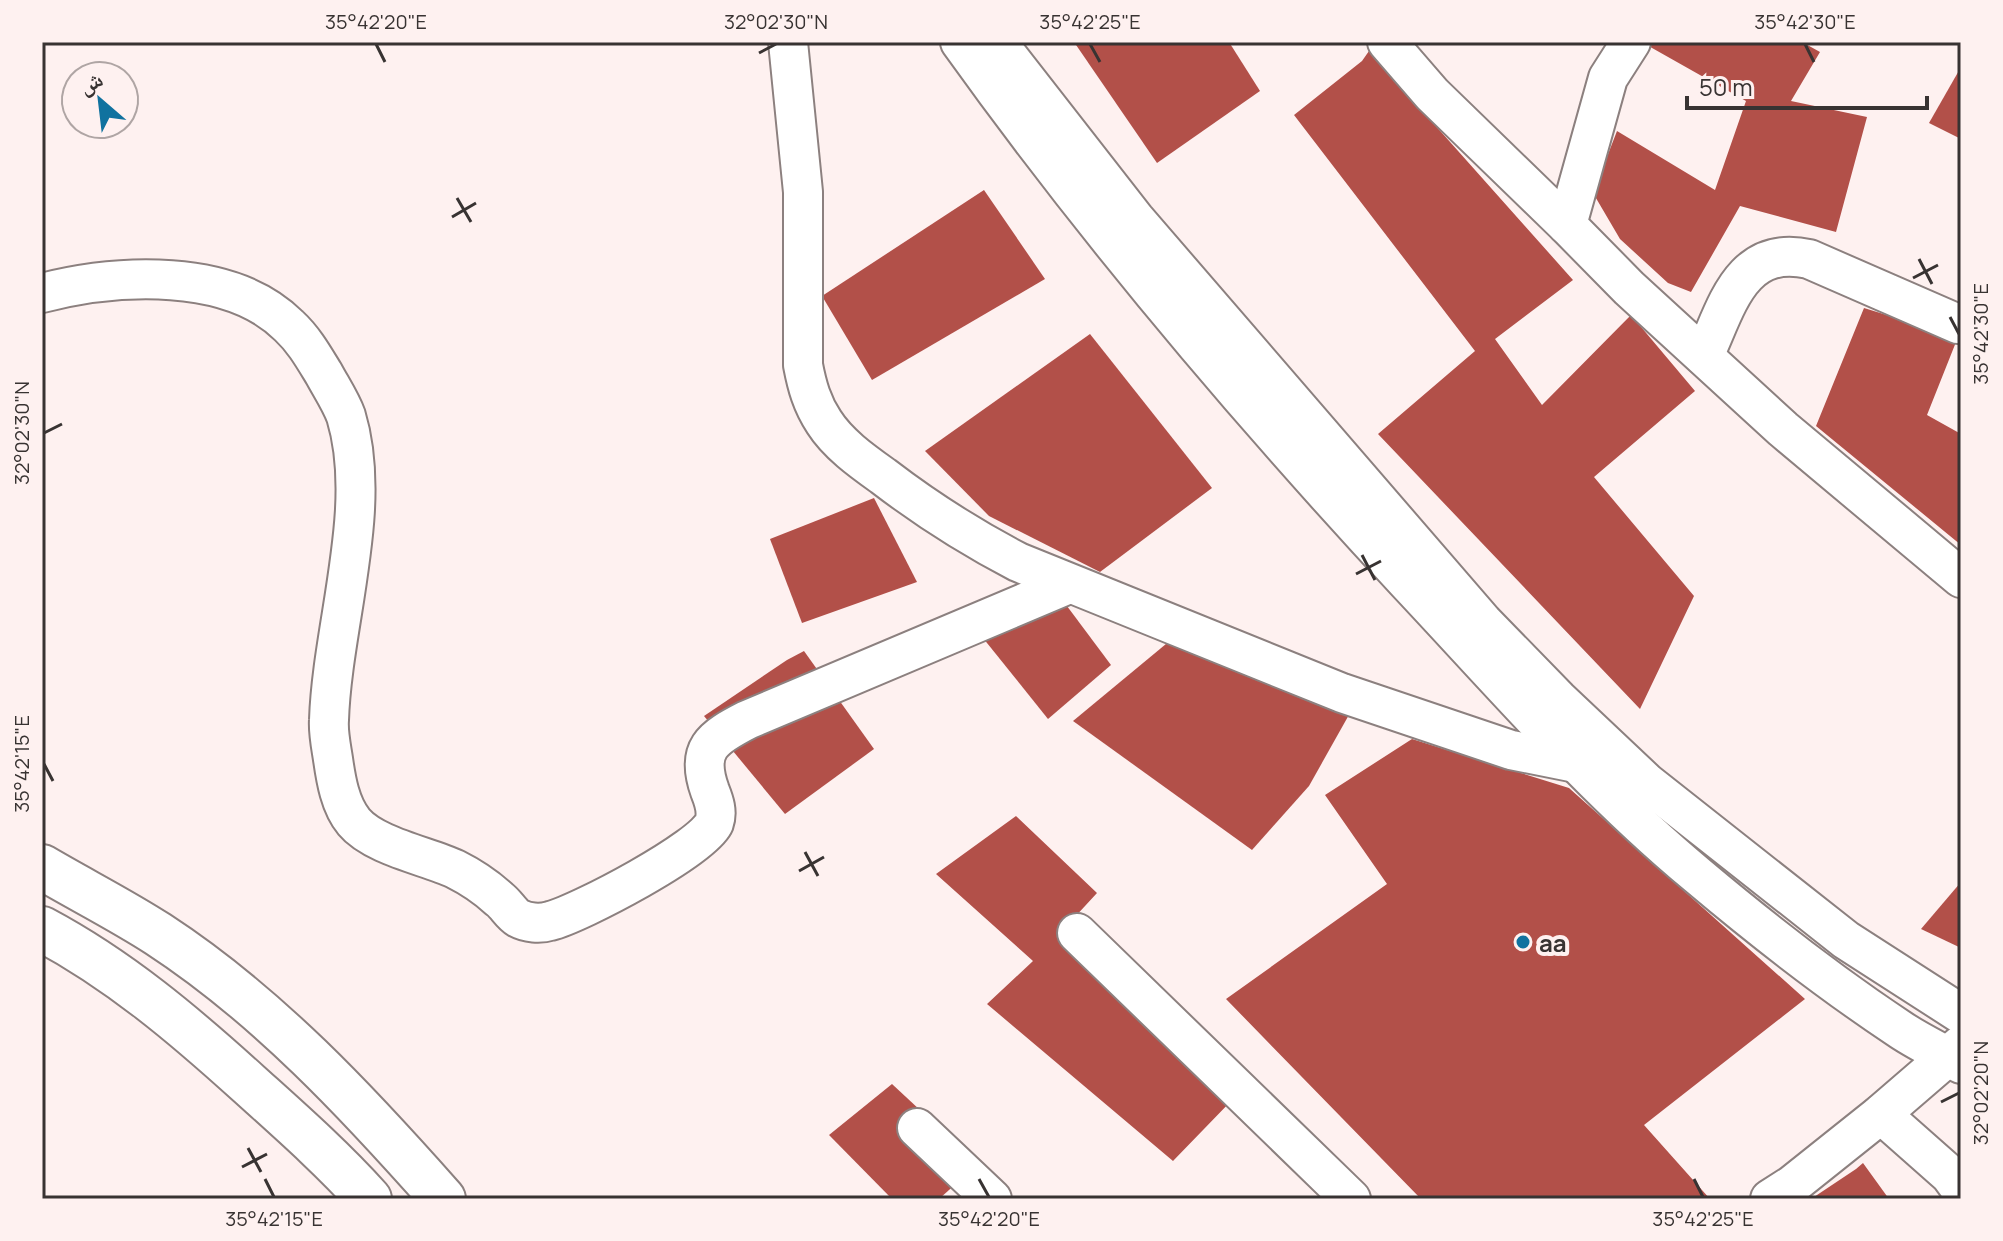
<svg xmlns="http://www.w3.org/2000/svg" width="2003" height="1241" font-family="Manrope,'Noto Naskh Arabic',sans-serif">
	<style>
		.building { fill: #b25049 }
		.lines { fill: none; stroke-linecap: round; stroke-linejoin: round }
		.minor-casing { stroke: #8c807f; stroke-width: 42 }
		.secondary-casing { stroke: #8c807f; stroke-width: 48 }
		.minor { stroke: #fff; stroke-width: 38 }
		.secondary { stroke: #fff; stroke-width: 44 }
		.ticks { fill: none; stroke: #383332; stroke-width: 3 }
		.poi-dot { fill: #10729f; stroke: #fef1f0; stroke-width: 3 }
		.labels { text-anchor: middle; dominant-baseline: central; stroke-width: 8; stroke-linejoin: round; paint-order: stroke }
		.poi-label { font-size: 24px; font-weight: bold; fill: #383332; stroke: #fef1f0; text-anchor: start }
		.neatline { fill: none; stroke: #383332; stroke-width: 3 }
		.ticks-label { font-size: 20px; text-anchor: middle; fill: #383332 }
	</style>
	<rect width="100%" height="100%" fill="#fef1f0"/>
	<!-- building -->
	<g class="building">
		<polygon points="1074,42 1229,42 1260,91 1157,163"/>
		<polygon points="1646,42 1802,42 1820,52 1791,101 1867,117 1836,232 1740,206 1691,292 1668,283 1620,239 1593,193 1617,131 1715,190 1746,101 1645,44"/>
		<polygon points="1369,51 1573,280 1495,339 1542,405 1631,315 1695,391 1594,477 1694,596 1640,709 1378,434 1475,351 1294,115 1362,61"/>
		<polygon points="1961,67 1961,139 1929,123"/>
		<polygon points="984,190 1045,279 872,380 822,296"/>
		<polygon points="1864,308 1958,337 1927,415 1961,434 1961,545 1816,426"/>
		<polygon points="1090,334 1212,488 1100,572 989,516 925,451"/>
		<polygon points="874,498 917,582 802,623 770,539"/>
		<polygon points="1058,594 1111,665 1048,719 983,638"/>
		<polygon points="1172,639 1350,713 1309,786 1252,850 1073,721"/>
		<polygon points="804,651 874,749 785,814 704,716 787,660"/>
		<polygon points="1412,739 1569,788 1805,999 1644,1125 1710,1199 1421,1199 1226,999 1387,884 1325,795"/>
		<polygon points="1016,816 1097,893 1061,932 1234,1098 1173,1161 987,1004 1033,961 936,874"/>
		<polygon points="1961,882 1961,948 1921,929"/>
		<polygon points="892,1084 978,1164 939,1199 892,1199 829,1135"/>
		<polygon points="1863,1163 1889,1199 1811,1199 1856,1169"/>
	</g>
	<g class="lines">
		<defs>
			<g id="minor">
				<path d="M788,42L803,192V365C807,386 812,404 824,422C838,444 862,461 883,476C926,509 970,537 1018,562L1342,693L1511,750L1576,763"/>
				<path d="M960,42C1096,232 1248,411 1407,582C1501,682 1591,787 1697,875C1761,929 1829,982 1898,1028C1918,1042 1941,1052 1961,1064"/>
				<polyline points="997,42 1135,219 1483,622 1558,699 1647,783 1846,940 1961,1014"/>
				<polyline points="1387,42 1432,94 1567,225"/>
				<polyline points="1631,42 1608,78 1567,225 1629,288 1783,429 1961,578"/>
				<path d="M42,293C117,274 230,267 289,326C304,340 313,356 324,374C331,387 341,402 346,416C374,508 332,625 329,720C328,732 331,746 333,759C336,780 340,805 354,822C374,846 427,856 455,869C471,877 486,887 499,899C506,904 511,914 518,918C527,923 540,924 550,921C579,914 704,848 714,823C718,812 714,801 710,791C695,749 712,738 747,720L1069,584"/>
				<path d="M1704,356C1727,307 1740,244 1809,259L1958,324"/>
				<polyline points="1077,933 1351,1199"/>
				<polyline points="1881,1114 1950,1175 1961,1190"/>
				<polyline points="917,1128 992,1199"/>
				<polyline points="1770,1199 1792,1185 1881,1114 1961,1045"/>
			</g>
			<g id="secondary">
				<path d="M42,867C81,890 121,910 158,934C267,1005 358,1103 443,1199"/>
				<path d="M42,929C119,970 184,1025 249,1084C290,1121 331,1157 369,1199"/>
			</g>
		</defs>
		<!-- minor casing -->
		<use href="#minor" class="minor-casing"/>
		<!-- secondary casing -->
		<use href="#secondary" class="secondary-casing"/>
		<!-- minor -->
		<use href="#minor" class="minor"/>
		<!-- secondary -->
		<use href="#secondary" class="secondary"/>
	</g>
	<!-- ticks -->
	<path class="ticks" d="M376,44L385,62M1090,44L1100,62M1805,44L1814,62M759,53L776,44M457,198L471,222M452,217L476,203M1919,259L1932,284M1913,278L1938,265M1950,317L1959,334M44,433L62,424M1362,555L1375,580M1356,574L1381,561M44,764L53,781M805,852L818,876M799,871L824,857M1941,1102L1959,1093M248,1148L261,1172M242,1167L267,1154M265,1179L274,1197M979,1179L989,1197M1694,1179L1703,1197"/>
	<!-- markers -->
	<circle class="poi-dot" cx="1523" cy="942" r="8"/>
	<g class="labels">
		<!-- poi labels -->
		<g class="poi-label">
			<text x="1539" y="942">aa</text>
		</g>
	</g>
	<!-- border -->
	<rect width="2003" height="1241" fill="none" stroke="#fef1f0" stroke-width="88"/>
	<!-- north arrow -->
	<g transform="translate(100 100) rotate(332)"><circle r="38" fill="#fef1f0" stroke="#afa5a4" stroke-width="2"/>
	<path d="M0-6L14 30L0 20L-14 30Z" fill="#10729f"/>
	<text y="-12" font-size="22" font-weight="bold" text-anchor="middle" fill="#383332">ش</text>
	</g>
	<!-- scale -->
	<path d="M1687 96v12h240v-12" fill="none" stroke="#383332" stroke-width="4"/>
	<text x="1699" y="96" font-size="24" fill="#383332" stroke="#fef1f0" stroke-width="6" paint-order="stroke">50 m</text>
	<rect x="44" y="44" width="1915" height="1153" class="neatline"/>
	<g class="ticks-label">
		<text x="376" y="29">35°42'20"E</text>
		<text x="776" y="29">32°02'30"N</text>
		<text x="1090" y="29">35°42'25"E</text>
		<text x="1805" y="29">35°42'30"E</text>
		<text transform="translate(1981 334) rotate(-90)" y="7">35°42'30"E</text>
		<text transform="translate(22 433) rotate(-90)" y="7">32°02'30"N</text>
		<text transform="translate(22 764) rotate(-90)" y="7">35°42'15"E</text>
		<text transform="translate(1981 1093) rotate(-90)" y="7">32°02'20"N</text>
		<text x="274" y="1226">35°42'15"E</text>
		<text x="989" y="1226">35°42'20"E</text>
		<text x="1703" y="1226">35°42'25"E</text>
	</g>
</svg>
